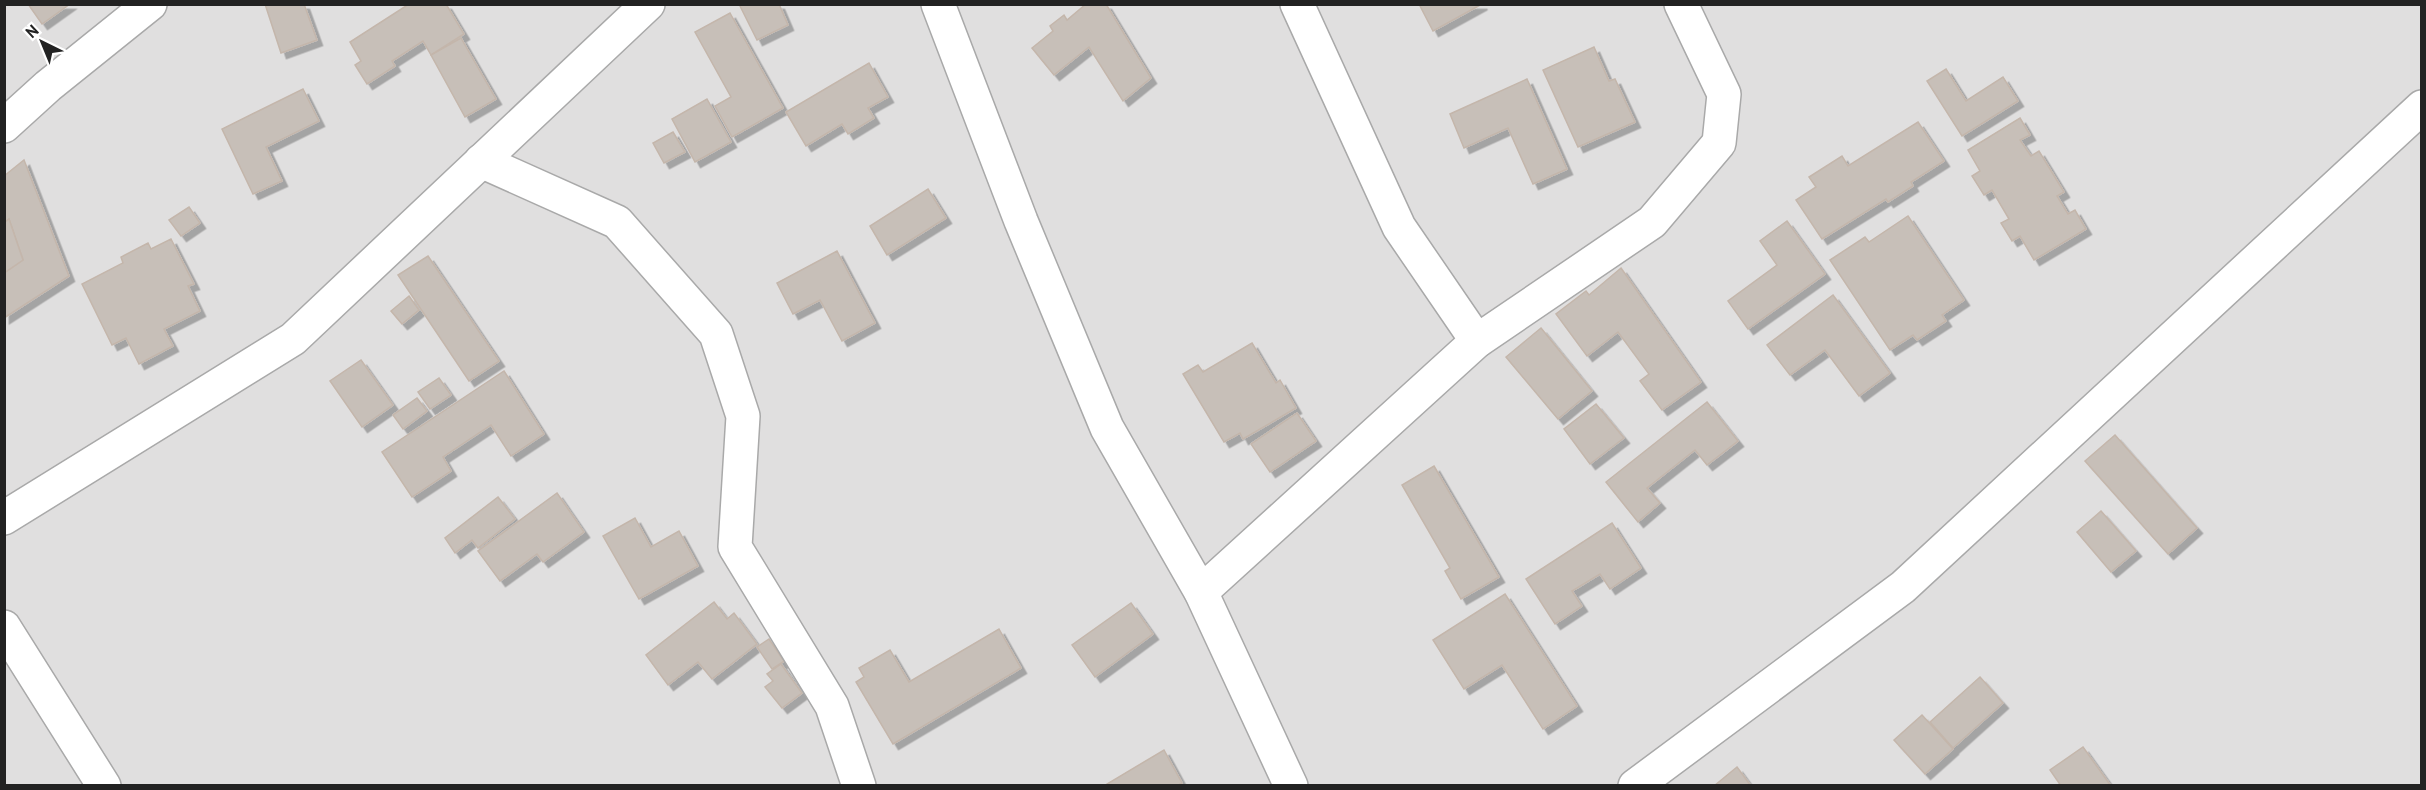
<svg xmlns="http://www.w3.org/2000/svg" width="2426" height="790" font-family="'PT Sans',sans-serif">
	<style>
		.residential { fill: #e0dfdf }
		.building { fill: #c7bfb8; stroke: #c4b6ab; stroke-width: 1.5; filter: url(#shadow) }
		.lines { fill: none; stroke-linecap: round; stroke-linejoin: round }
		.minor-casing { stroke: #a9a9a9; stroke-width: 36 }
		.minor { stroke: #fff; stroke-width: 33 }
	</style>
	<defs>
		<filter id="shadow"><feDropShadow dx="5.5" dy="5.5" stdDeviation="0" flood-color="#0004"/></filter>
	</defs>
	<rect width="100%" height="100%" fill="#f2efe9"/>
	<!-- residential -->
	<rect class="residential" x="5" y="5" width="2416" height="780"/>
	<!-- building -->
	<g class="building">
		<polygon points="28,4 70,4 42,24"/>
		<polygon points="265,4 304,4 317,40 281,53"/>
		<polygon points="409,4 446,4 464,34 431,55 423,41 392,61 395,66 367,84 355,65 361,61 350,42"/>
		<polygon points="739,4 779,4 788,25 757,40"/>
		<polygon points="1086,4 1106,4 1151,78 1123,101 1089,47 1054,75 1032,48 1053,31 1050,26 1064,15 1067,20"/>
		<polygon points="1419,4 1482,4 1433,31"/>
		<polygon points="730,13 783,108 732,137 715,106 731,97 695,32"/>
		<polygon points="461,38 496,99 465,117 431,55"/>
		<polygon points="1594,47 1609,81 1615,79 1635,122 1578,147 1543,70"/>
		<polygon points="869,63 888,97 868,108 874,118 848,134 842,124 806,146 786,112"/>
		<polygon points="1946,69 1966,101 2003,77 2018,101 1962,136 1927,81"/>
		<polygon points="1527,79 1567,169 1533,184 1508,128 1464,148 1450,114"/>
		<polygon points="303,89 319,121 266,147 282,181 253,194 222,129"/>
		<polygon points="707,99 731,142 695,162 672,119"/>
		<polygon points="2020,118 2030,135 2020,140 2031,156 2039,151 2064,192 2057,196 2068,214 2075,210 2086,229 2034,260 2020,236 2012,241 2001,223 2009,219 1992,190 1984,195 1972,176 1980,171 1968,150"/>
		<polygon points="1918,122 1944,161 1911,182 1913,186 1888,202 1886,199 1822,239 1796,200 1816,187 1809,177 1842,156 1848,166"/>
		<polygon points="673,132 685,152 664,163 653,143"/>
		<polygon points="24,160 69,276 4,318 4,273 23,260 9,219 4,223 4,176"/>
		<polygon points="928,189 946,218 887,255 870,226"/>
		<polygon points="189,207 200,223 181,236 169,220"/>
		<polygon points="1908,216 1964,300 1942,315 1946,321 1917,340 1913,335 1890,350 1830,260 1865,237 1869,242"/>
		<polygon points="9,219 23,260 4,273 4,223"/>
		<polygon points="1787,221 1825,274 1748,329 1728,301 1777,265 1760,241"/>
		<polygon points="171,239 194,284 188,286 200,311 164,329 173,346 139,364 126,338 112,345 82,284 123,263 121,257 148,243 151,249"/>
		<polygon points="837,251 875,323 842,341 820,300 793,314 777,283"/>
		<polygon points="428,256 499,361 469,381 398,275"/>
		<polygon points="1621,268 1701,382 1662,410 1640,381 1649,374 1618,332 1587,356 1556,314 1586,291 1589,295"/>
		<polygon points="1833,295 1890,373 1859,396 1825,350 1790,375 1767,345"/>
		<polygon points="409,296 419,310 402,324 391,311"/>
		<polygon points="1541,328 1592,391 1558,419 1506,357"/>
		<polygon points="1252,343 1276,383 1280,380 1296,408 1243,439 1240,433 1224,442 1183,374 1198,365 1203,372"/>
		<polygon points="361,360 393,405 362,427 330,381"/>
		<polygon points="504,371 544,434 511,456 491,425 443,457 451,471 412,497 382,452"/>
		<polygon points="439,378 451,395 430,409 418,392"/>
		<polygon points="417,398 427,411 403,429 393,415"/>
		<polygon points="1707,402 1738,441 1707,465 1695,450 1647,488 1660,503 1638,522 1606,482"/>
		<polygon points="1596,404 1624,438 1590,464 1564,429"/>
		<polygon points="1297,413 1316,441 1270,472 1251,444"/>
		<polygon points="2115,435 2197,528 2168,554 2085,461"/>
		<polygon points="1434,466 1499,577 1461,599 1445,571 1450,568 1402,485"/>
		<polygon points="557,493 584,532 543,562 537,554 500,581 478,551"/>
		<polygon points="498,497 515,519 478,548 472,540 455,553 445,538"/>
		<polygon points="2101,511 2136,551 2111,572 2077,532"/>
		<polygon points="635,518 651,547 679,531 698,566 639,599 603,536"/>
		<polygon points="1612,523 1641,568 1610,589 1600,574 1572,591 1582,606 1555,624 1526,579"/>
		<polygon points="1505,594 1577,706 1543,729 1502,665 1464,689 1433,640"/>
		<polygon points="714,602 727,619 734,613 757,644 712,679 698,662 668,685 646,655"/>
		<polygon points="1131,603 1153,634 1095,677 1072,645"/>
		<polygon points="999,629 1021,668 893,744 856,682 864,677 859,668 890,650 909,682"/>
		<polygon points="769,639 784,661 772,669 757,647"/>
		<polygon points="781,664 802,693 782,708 765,687 773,681 767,674"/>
		<polygon points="1980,677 2003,703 1953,748 1930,722"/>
		<polygon points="1922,715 1953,749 1925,774 1894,740"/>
		<polygon points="2083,747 2111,786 2061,786 2050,770"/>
		<polygon points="1164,750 1182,783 1177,786 1108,786 1107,784"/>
		<polygon points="1737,767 1751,786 1714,786"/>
	</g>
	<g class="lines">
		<defs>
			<g id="minor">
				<polyline points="938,4 1021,221 1107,428 1201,592 1291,786"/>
				<polyline points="1297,4 1399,227 1477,341"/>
				<polyline points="4,126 48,86 150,4"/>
				<polyline points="481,161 617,222 716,334 743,416 735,547 832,706 859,786"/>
				<polyline points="4,518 293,339 648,4"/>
				<polyline points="1201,592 1477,341 1652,222 1719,143 1724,94 1681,4"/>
				<polyline points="4,627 104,786"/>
				<polyline points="1635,786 1903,587 2422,107"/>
			</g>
		</defs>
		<!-- minor casing -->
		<use href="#minor" class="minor-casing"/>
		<!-- minor -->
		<use href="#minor" class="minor"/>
	</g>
	<!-- border -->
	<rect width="2426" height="790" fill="none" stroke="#222222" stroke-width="12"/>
	<!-- north arrow -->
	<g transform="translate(42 42) rotate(317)" stroke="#ffffff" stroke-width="4.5" paint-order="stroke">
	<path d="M0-4.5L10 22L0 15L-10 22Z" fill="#222222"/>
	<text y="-9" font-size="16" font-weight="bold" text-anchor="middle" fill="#222222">N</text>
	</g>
</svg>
